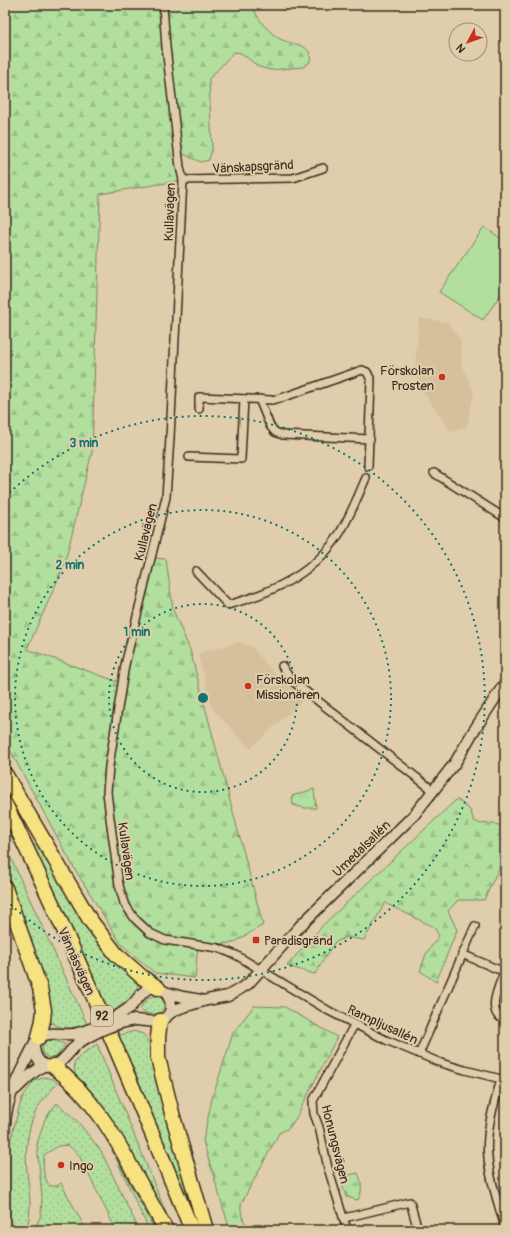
<svg xmlns="http://www.w3.org/2000/svg" width="510" height="1235" font-family="Pangolin,sans-serif">
<style>
.built{fill:#d5c09b}
.grass{fill:url(#grass-dots);stroke:#76845e}
.forest{fill:url(#forest-firs);stroke:#76845e}
.park{fill:url(#park-crowns);stroke:#76845e}
.pitch{fill:#b2df9e;stroke:#76845e}
.lines{fill:none;stroke-linecap:round;stroke-linejoin:round}
.street-casing{stroke:#3b2a1e;stroke-width:10}
.secondary-casing{stroke:#3b2a1e;stroke-width:13}
.highway-casing{stroke:#3b2a1e;stroke-width:17}
.street{stroke:#e0cdab;stroke-width:7}
.secondary{stroke:#e0cdab;stroke-width:10}
.highway{stroke:#f6e281;stroke-width:14}
.secondary-bridge-casing{stroke:#3b2a1e;stroke-width:13;stroke-linecap:butt}
.secondary-bridge{stroke:#e0cdab;stroke-width:10}
.ring{fill:none;stroke:#0f766e;stroke-width:2;stroke-dasharray:2 4}
.poi-dot{fill:#c8321e;stroke:#e0cdab;stroke-width:1.5}
.labels{text-anchor:middle;stroke-width:4;stroke-linejoin:round;paint-order:stroke}
.shield{fill:#e0cdab;stroke:#6c5b48;stroke-width:1}
.shield-label{font-size:12px;font-weight:bold;fill:#3b2a1e}
.street-label{font-size:13px;fill:#3b2a1e;stroke:#e0cdab}
.poi-label{font-size:13px;fill:#3b2a1e;stroke:#e0cdab;text-anchor:start}
.centre{fill:#0f766e;stroke:#e0cdab;stroke-width:2}
.ring-label{font-size:12px;text-anchor:middle;font-weight:bold;fill:#0f766e;stroke:#e0cdab;stroke-width:4;stroke-linejoin:round;paint-order:stroke}
</style>
<defs>
<pattern id="grass-dots" width="8" height="8" patternUnits="userSpaceOnUse"><rect width="8" height="8" fill="#b2df9e"/><path d="M2 2h.1M6 6h.1" fill="none" stroke="#9ac088" stroke-width="1.8" stroke-linecap="round"/></pattern>
<pattern id="forest-firs" width="22" height="20" patternUnits="userSpaceOnUse"><rect width="22" height="20" fill="#b2df9e"/><path d="M5 1l3.5 6h-7zM16 11l3.5 6h-7z" fill="#9ac088"/></pattern>
<pattern id="park-crowns" width="20" height="18" patternUnits="userSpaceOnUse"><rect width="20" height="18" fill="#b2df9e"/><path d="M2 6a3 3 0 1 1 6 0M12 15a3 3 0 1 1 6 0" fill="none" stroke="#9ac088"/></pattern>
</defs>
<rect width="100%" height="100%" fill="#e0cdab"/>
<filter id="ink" filterUnits="userSpaceOnUse"><feTurbulence type="fractalNoise" baseFrequency=".025" numOctaves="2"/><feDisplacementMap in="SourceGraphic" scale="8" xChannelSelector="R" yChannelSelector="G"/><feConvolveMatrix kernelMatrix="1 2 1 2 8 2 1 2 1" color-interpolation-filters="sRGB"/></filter>
<g filter="url(#ink)">
<g class="built">
<path d="M419 318 448 322 461 341 462 365 474 393 467 426 451 432 419 386 415 368Z"/>
<path d="M238 642 250 645 275 674 304 699 250 749 212 708 198 653Z"/>
</g>
<g class="grass">
<path d="M38 841 100 943 127 974 134 979 138 985 133 996 107 1017 34 847Z"/>
<path d="M9 854 87 1024C72 1028 61 1032 49 1020L46 988 5 867V857Z"/>
<path d="M153 996C172 995 166 1023 141 1011L140 1009 147 999Z"/>
<path d="M134 1031 143 1034 148 1040 187 1193 185 1194 117 1036Z"/>
<path d="M48 1040 57 1041 65 1044V1046L55 1058H49L42 1053 43 1044Z"/>
<path d="M97 1044 173 1230H170L73 1076 75 1073 74 1063 81 1055Z"/>
<path d="M45 1077 53 1079 57 1083C50 1092 39 1103 35 1113 27 1131 25 1153 27 1171 29 1191 33 1211 26 1230H10V1141L22 1098 34 1081Z"/>
<path d="M57 1103 79 1123 101 1151 139 1230H116L79 1155 68 1145 58 1146 44 1155C43 1166 42 1177 50 1186H57L61 1183 86 1230H66L61 1226 57 1230H34L41 1215 42 1197 37 1144 45 1119Z"/>
<path d="M112 1150 155 1230H149Z"/>
</g>
<g class="forest">
<path d="M5 5H252C257 18 265 29 277 37 288 46 314 41 310 62L303 67 271 70 259 67 241 53 234 52 209 79 212 149 209 160 201 162 179 152 183 180 100 194 92 452 64 566 27 649 121 683 151 558 166 559 173 610 190 650 263 925 233 943 198 945 195 978 155 973 121 944 73 866 5 741Z"/>
<path d="M457 799 470 810 474 821 481 824 493 823 505 828V855L484 900H458L448 911 457 930 436 982 420 971 426 954 439 936 434 927 385 903 364 940 346 937 334 943 315 974 287 966 323 925Z"/>
<path d="M254 1006 285 1007 337 1037 296 1118 289 1128 279 1133 241 1204V1211L247 1230H230L203 1141 212 1099 233 1033Z"/>
<path d="M358 1173C362 1183 363 1190 358 1200L346 1197 340 1177Z"/>
</g>
<path class="park" d="M314 789 316 808H305L293 805 292 796Z"/>
<path class="pitch" d="M484 227 505 241V288L483 320 439 292Z"/>
<g class="lines">
<defs>
<g id="street">
<path d="M163 5 166 47 180 167 183 180 170 438 166 497 125 665 109 766 107 792 110 818 119 885 124 903 135 919 150 933 165 940 218 948 236 955 329 1011 386 1040 441 1063 465 1070 505 1080"/>
<path d="M183 180 293 178 323 168"/>
<path d="M259 399 270 426 275 432 283 435 370 439"/>
<path d="M199 409V397L272 400 284 397 362 370 367 372 371 380 368 466"/>
<path d="M189 457 241 459 244 399"/>
<path d="M434 473 505 518"/>
<path d="M196 571 228 605C270 593 310 576 336 539 349 520 357 498 366 478"/>
<path d="M282 666 291 680 434 791"/>
<path d="M462 954 497 969 505 970"/>
<path d="M505 970C500 984 484 1013 505 1020"/>
<path d="M419 1054 475 926"/>
<path d="M501 1079C494 1105 485 1131 488 1158 490 1182 499 1205 505 1228"/>
<path d="M344 1218 410 1202 418 1230"/>
<path d="M347 1230 328 1168 319 1127 314 1114 313 1101 354 1025"/>
</g>
<g id="secondary">
<path d="M165 992 183 997 201 1000"/>
<path d="M129 1008C135 1003 140 994 146 990 165 978 184 1013 159 1021 152 1023 142 1020 135 1020"/>
<path d="M170 1013 180 1008 207 1000 228 996 248 984 300 926 414 815 455 763 473 732 505 683"/>
<path d="M74 1034C60 1036 43 1028 34 1044 34 1050 35 1057 40 1062 56 1076 68 1052 78 1043"/>
<path d="M16 1089C25 1080 33 1071 45 1065"/>
<path d="M5 1123C7 1095 22 1069 34 1045"/>
</g>
<g id="highway">
<path d="M5 774 90 920 116 954 142 977 158 988"/>
<path d="M5 804C73 943 133 1087 192 1230"/>
<path d="M5 888 40 988 44 1010 43 1020 39 1037"/>
<path d="M160 1021 158 1037V1058L173 1117 206 1230"/>
<path d="M53 1066C91 1095 114 1134 136 1176 146 1194 156 1212 166 1230"/>
</g>
</defs>
<use href="#street" class="street-casing"/>
<use href="#secondary" class="secondary-casing"/>
<use href="#highway" class="highway-casing"/>
<use href="#street" class="street"/>
<use href="#secondary" class="secondary"/>
<use href="#highway" class="highway"/>
<defs>
<g id="secondary-bridge">
<path d="M74 1034C94 1029 113 1020 129 1008"/>
<path d="M78 1043C95 1032 114 1023 135 1020"/>
</g>
</defs>
<use href="#secondary-bridge" class="secondary-bridge-casing"/>
<use href="#secondary-bridge" class="secondary-bridge"/>
</g>
</g>
<g class="ring">
<circle cx="203" cy="698" r="94"/>
<circle cx="203" cy="698" r="188"/>
<path d="M5 497A282 282 0 1 1 5 899"/>
</g>
<g class="poi-dot">
<circle cx="442" cy="377" r="4"/>
<circle cx="248" cy="686" r="4"/>
<rect x="252" y="936" width="8" height="8" rx="2"/>
<circle cx="61" cy="1165" r="4"/>
</g>
<g class="labels">
<rect class="shield" x="91" y="1006" width="22" height="20" rx="3"/>
<g class="shield-label">
<text x="102" y="1020">92</text>
</g>
<g class="street-label">
<text transform="translate(253 166) rotate(-3)" y="5">Vänskapsgränd</text>
<text transform="translate(169 212) rotate(-88)" y="5">Kullavägen</text>
<text transform="translate(145 532) rotate(-76)" y="5">Kullavägen</text>
<text transform="translate(361 848) rotate(-44)" y="5">Umedalsallén</text>
<text transform="translate(127 851) rotate(82)" y="5">Kullavägen</text>
<text transform="translate(77 961) rotate(66)" y="5">Vännäsvägen</text>
<text transform="translate(383 1024) rotate(25)" y="5">Rampljusallén</text>
<text transform="translate(336 1144) rotate(76)" y="5">Honungsvägen</text>
</g>
<g class="poi-label">
<text x="434" y="375" text-anchor="end">Förskolan<tspan x="434" dy="15">Prosten</tspan></text>
<text x="256" y="684">Förskolan<tspan x="256" dy="15">Missionären</tspan></text>
<text x="264" y="945">Paradisgränd</text>
<text x="69" y="1170">Ingo</text>
</g>
</g>
<circle cx="203" cy="698" r="6" class="centre"/>
<g class="ring-label">
<text x="84" y="447">3 min</text>
<text x="70" y="569">2 min</text>
<text x="137" y="636">1 min</text>
</g>
<rect width="510" height="1235" fill="none" stroke="#e0cdab" stroke-width="20"/>
<rect x="10" y="10" width="490" height="1215" fill="none" stroke="#3b2a1e" stroke-width="1.5" filter="url(#ink)"/>
<g transform="translate(468 42) rotate(229)"><circle r="19" fill="#e0cdab" stroke="#9e8c73"/>
<path d="M0-3L7 15L0 10L-7 15Z" fill="#c8321e"/>
<text y="-6" font-size="11" font-weight="bold" text-anchor="middle" fill="#3b2a1e">N</text>
</g>
</svg>
